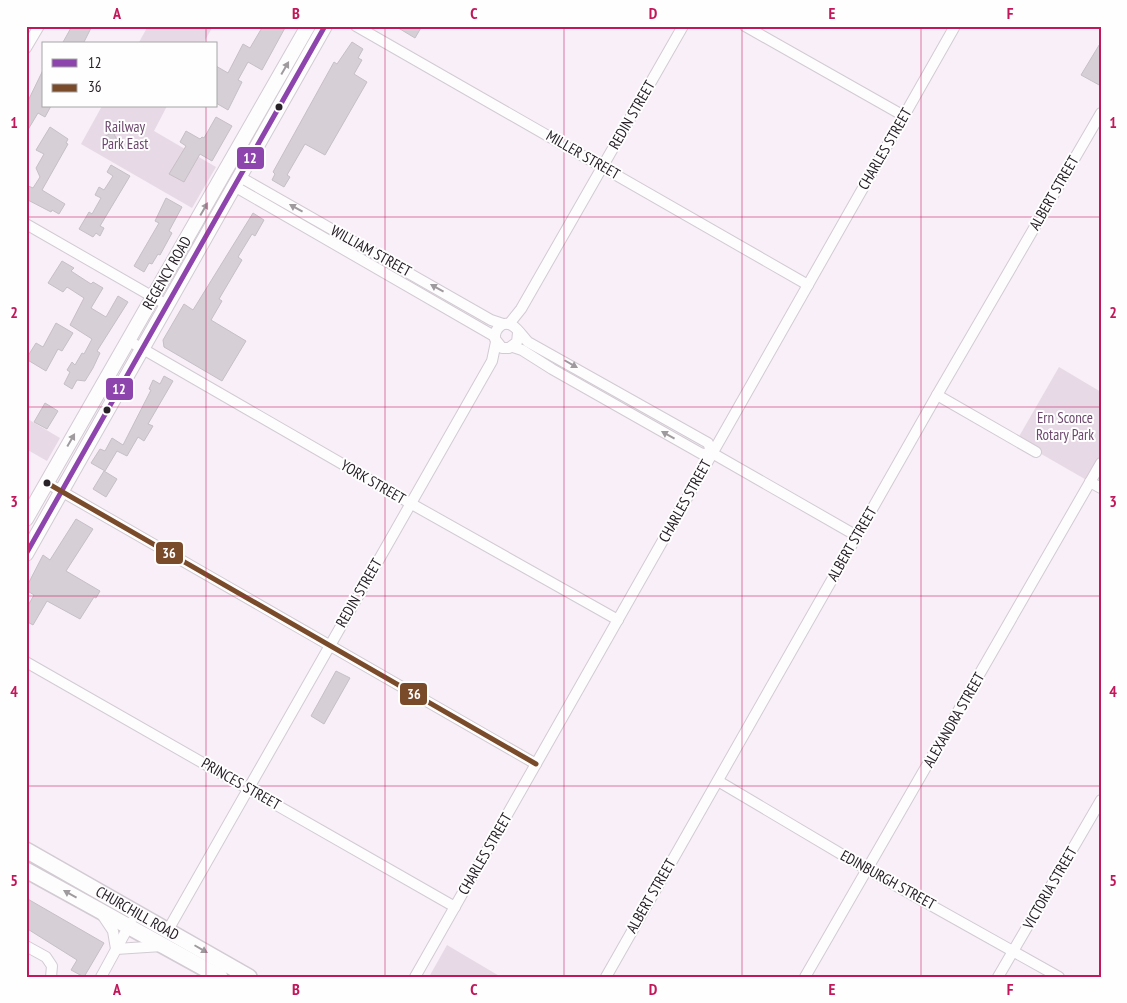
<svg xmlns="http://www.w3.org/2000/svg" width="1127" height="1003" font-family="'PT Sans Narrow',sans-serif">
<style>
.green{fill:#e7dae6}
.building{fill:#d6cfd6;stroke:#c6bfc6}
.lines{fill:none;stroke-linecap:round;stroke-linejoin:round}
.minor-casing{stroke:#d2cbd2;stroke-width:12}
.secondary-casing{stroke:#d2cbd2;stroke-width:16}
.primary-casing{stroke:#d2cbd2;stroke-width:18}
.minor{stroke:#fefdfe;stroke-width:10}
.secondary{stroke:#fefdfe;stroke-width:14}
.primary{stroke:#fefdfe;stroke-width:15}
.bus-1-casing{stroke:#fefefe;stroke-width:9}
.bus-2-casing{stroke:#fefefe;stroke-width:9}
.bus-1{stroke:#8e44ad;stroke-width:5}
.bus-2{stroke:#7a4b2a;stroke-width:5}
.oneway{fill:#9e9a9e}
.grid{fill:none;stroke:#c2185b;stroke-width:1;stroke-opacity:0.55}
.bus-dot{fill:#282228;stroke:#fefefe;stroke-width:2}
.labels{text-anchor:middle;stroke-width:4;stroke-linejoin:round;paint-order:stroke}
.street-label{font-size:15px;fill:#282228;stroke:#fefefe}
.park-label{font-size:15px;fill:#6d486e;stroke:#fefefe}
.line-badge{stroke:#fefefe;stroke-width:2}
.badge-label{font-size:14px;text-anchor:middle;font-weight:bold;fill:#fff}
.neatline{fill:none;stroke:#c2185b;stroke-width:2}
.grid-label{font-size:16px;text-anchor:middle;font-weight:bold;fill:#c2185b}
</style>
<rect width="100%" height="100%" fill="#f8eff8"/>
<g class="green">
<path d="M148 26H213L203 44H138Z"/>
<path d="M102 106H167L154 131 216 167 192 208 81 144Z"/>
<path d="M1059 367 1101 392V463L1090 482 1017 440Z"/>
<path d="M26 418 60 438 47 461 26 449Z"/>
<path d="M447 945 501 977H429Z"/>
</g>
<g class="building">
<path d="M72 26H92L83 44H62Z"/>
<path d="M263 26H286L262 70 248 62 238 80 242 82 228 110 216 103V66L228 73 243 44 250 48Z"/>
<path d="M395 26H422L415 38Z"/>
<path d="M352 42 363 49 358 58 362 60 354 74 367 82 325 155 305 144 287 175 290 177 284 187 272 180 275 174 273 172 334 62 337 64Z"/>
<path d="M1101 42V86L1081 75Z"/>
<path d="M44 68V106H51L45 117 38 113 26 133V105Z"/>
<path d="M216 117 232 126 212 161 200 154 184 182 169 174 186 146 180 142 186 131 200 139 202 137 204 138Z"/>
<path d="M50 127 68 139 66 143 68 144 42 190 65 204 59 214 52 210 51 212 26 199V185L33 188 40 177 36 168 44 154 36 150Z"/>
<path d="M113 132 118 142 107 147 102 138Z"/>
<path d="M111 165 130 176 100 226 104 228 100 236 96 233 93 237 79 229 89 212 92 214 101 198 95 195 99 187 104 190 113 176 107 172Z"/>
<path d="M166 198 182 207 169 231 172 233 160 255 158 254 152 264 149 263 144 272 134 266 159 223 155 221Z"/>
<path d="M253 213 264 220 255 236 252 234 238 257 242 260 219 299 222 301 211 320 246 341 222 381 164 347 163 340 184 304 193 310Z"/>
<path d="M62 261 74 268 71 271 91 284 93 282 103 288 91 308 106 317 118 296 128 302 97 351 100 353 93 368 85 381 77 380 72 389 64 384 70 372 67 370 72 362 75 365 82 353 84 354 92 339 70 325 84 298 67 287 63 292 48 283Z"/>
<path d="M56 323 73 333 62 351 58 349 46 371 26 359 36 343 43 347Z"/>
<path d="M164 376 173 381 148 424 153 426 144 441 138 437 127 456 117 451 105 471 91 463 100 449 105 451 112 438 123 445 151 390 149 389 153 380 160 384Z"/>
<path d="M45 403 58 411 47 429 34 422Z"/>
<path d="M104 471 117 479 106 497 93 489Z"/>
<path d="M76 519 93 529 66 571 100 591 96 598 94 597 80 619 47 601 33 625 26 621V609L34 595 26 590V588L43 555 50 560Z"/>
<path d="M336 671 350 678 324 724 311 716Z"/>
<path d="M26 898 104 943 84 977 71 970 77 960 26 928Z"/>
</g>
<g class="lines">
<defs>
<g id="minor">
<path d="M356 26 808 285"/>
<path d="M745 26 904 116"/>
<path d="M26 48 39 26"/>
<path d="M240 177 491 320 503 324"/>
<path d="M234 186 494 336"/>
<path d="M26 224 167 305"/>
<path d="M509 324 521 309 683 26"/>
<path d="M518 333 517 342 509 348H502L495 339C494 329 503 319 513 326 519 330 523 337 528 342L708 443 712 453"/>
<path d="M129 341 410 503 618 620"/>
<path d="M513 347 522 350 552 369 702 454 712 453 857 536"/>
<path d="M937 395 1036 452"/>
<path d="M1090 482 1101 488"/>
<path d="M47 483 536 764"/>
<path d="M26 662 455 907"/>
<path d="M718 781 868 870 1059 977"/>
<path d="M101 913 113 931 116 949 162 946"/>
<path d="M168 930 492 361 496 342"/>
<path d="M26 946 46 957 52 966 51 977"/>
<path d="M101 977 131 922"/>
<path d="M415 977 955 26"/>
<path d="M606 977 937 395 1101 113"/>
<path d="M805 977 1101 463"/>
<path d="M998 977 1101 800"/>
</g>
<g id="secondary">
<path d="M26 519 308 26"/>
<path d="M26 554 325 26"/>
</g>
<g id="primary">
<path id="s1" d="M26 850 249 977"/>
<path d="M26 870 220 977"/>
</g>
</defs>
<use href="#minor" class="minor-casing"/>
<use href="#secondary" class="secondary-casing"/>
<use href="#primary" class="primary-casing"/>
<use href="#minor" class="minor"/>
<use href="#secondary" class="secondary"/>
<use href="#primary" class="primary"/>
<defs>
<path id="bus-1" d="M26 554 325 26"/>
<path id="bus-2" d="M47 483 536 764"/>
</defs>
<use href="#bus-1" class="bus-1-casing"/>
<use href="#bus-2" class="bus-2-casing"/>
<use href="#bus-1" class="bus-1"/>
<use href="#bus-2" class="bus-2"/>
</g>
<defs><path id="oneway-solid" d="M-6-.8H1V-3.2L6.5 0L1 3.2V.8H-6Z" transform="scale(1.25)"/></defs>
<g class="oneway">
<use href="#oneway-solid" transform="translate(285 68) rotate(-60)"/>
<use href="#oneway-solid" transform="translate(296 208) rotate(-151)"/>
<use href="#oneway-solid" transform="translate(204 209) rotate(-60)"/>
<use href="#oneway-solid" transform="translate(437 288) rotate(-151)"/>
<use href="#oneway-solid" transform="translate(571 364) rotate(30)"/>
<use href="#oneway-solid" transform="translate(668 435) rotate(-151)"/>
<use href="#oneway-solid" transform="translate(71 440) rotate(-60)"/>
<use href="#oneway-solid" transform="translate(70 894) rotate(-151)"/>
<use href="#oneway-solid" transform="translate(201 949) rotate(30)"/>
</g>
<path class="grid" d="M206 26V44M385 26V977M564 26V977M742 26V977M921 26V977M206 106V977M26 217H1101M26 407H1101M26 596H1101M26 786H1101"/>
<g class="bus-dot">
<circle cx="279" cy="107" r="4.5"/>
<circle cx="107" cy="410" r="4.5"/>
<circle cx="47" cy="483" r="4.5"/>
</g>
<g class="labels">
<g class="street-label">
<text transform="translate(632 115) rotate(-60)" y="5">REDIN STREET</text>
<text transform="translate(885 149) rotate(-60)" y="5">CHARLES STREET</text>
<text transform="translate(583 155) rotate(30)" y="5">MILLER STREET</text>
<text transform="translate(1054 193) rotate(-60)" y="5">ALBERT STREET</text>
<text transform="translate(371 251) rotate(29)" y="5">WILLIAM STREET</text>
<text transform="translate(167 273) rotate(-60)" y="5">REGENCY ROAD</text>
<text transform="translate(373 482) rotate(30)" y="5">YORK STREET</text>
<text transform="translate(685 501) rotate(-61)" y="5">CHARLES STREET</text>
<text transform="translate(852 544) rotate(-60)" y="5">ALBERT STREET</text>
<text transform="translate(359 593) rotate(-60)" y="5">REDIN STREET</text>
<text transform="translate(954 720) rotate(-60)" y="5">ALEXANDRA STREET</text>
<text transform="translate(241 784) rotate(30)" y="5">PRINCES STREET</text>
<text transform="translate(485 854) rotate(-60)" y="5">CHARLES STREET</text>
<text transform="translate(888 880) rotate(29)" y="5">EDINBURGH STREET</text>
<text transform="translate(1050 888) rotate(-60)" y="5">VICTORIA STREET</text>
<text transform="translate(651 896) rotate(-60)" y="5">ALBERT STREET</text>
<text dy="5" stroke="none"><textPath href="#s1" startOffset="128">CHURCHILL ROAD</textPath></text>
</g>
<g class="park-label">
<text x="125" y="132">Railway<tspan x="125" dy="17">Park East</tspan></text>
<text x="1065" y="423">Ern Sconce<tspan x="1065" dy="17">Rotary Park</tspan></text>
</g>
</g>
<g class="line-badge">
<rect x="236" y="146" width="29" height="24" rx="5" fill="#8e44ad"/>
<rect x="105" y="377" width="29" height="24" rx="5" fill="#8e44ad"/>
<rect x="155" y="541" width="29" height="24" rx="5" fill="#7a4b2a"/>
<rect x="399" y="682" width="29" height="24" rx="5" fill="#7a4b2a"/>
</g>
<g class="badge-label">
<text x="250" y="163">12</text>
<text x="119" y="394">12</text>
<text x="169" y="558">36</text>
<text x="414" y="699">36</text>
</g>
<rect width="1127" height="1003" fill="none" stroke="#fefefe" stroke-width="55"/>
<rect x="42" y="42" width="175" height="65" fill="#fefefe" stroke="#a8a6a8"/>
<rect x="52" y="59" width="25" height="8" fill="#8e44ad" stroke="#a8a6a8"/>
<text x="88" y="68" font-size="15" fill="#282228">12</text>
<rect x="52" y="84" width="25" height="8" fill="#7a4b2a" stroke="#a8a6a8"/>
<text x="88" y="92" font-size="15" fill="#282228">36</text>
<rect x="28" y="28" width="1072" height="948" class="neatline"/>
<g class="grid-label">
<text x="117" y="19">A</text>
<text x="296" y="19">B</text>
<text x="474" y="19">C</text>
<text x="653" y="19">D</text>
<text x="832" y="19">E</text>
<text x="1010" y="19">F</text>
<text x="14" y="128">1</text>
<text x="1113" y="128">1</text>
<text x="14" y="318">2</text>
<text x="1113" y="318">2</text>
<text x="14" y="507">3</text>
<text x="1113" y="507">3</text>
<text x="14" y="697">4</text>
<text x="1113" y="697">4</text>
<text x="14" y="886">5</text>
<text x="1113" y="886">5</text>
<text x="117" y="995">A</text>
<text x="296" y="995">B</text>
<text x="474" y="995">C</text>
<text x="653" y="995">D</text>
<text x="832" y="995">E</text>
<text x="1010" y="995">F</text>
</g>
</svg>
